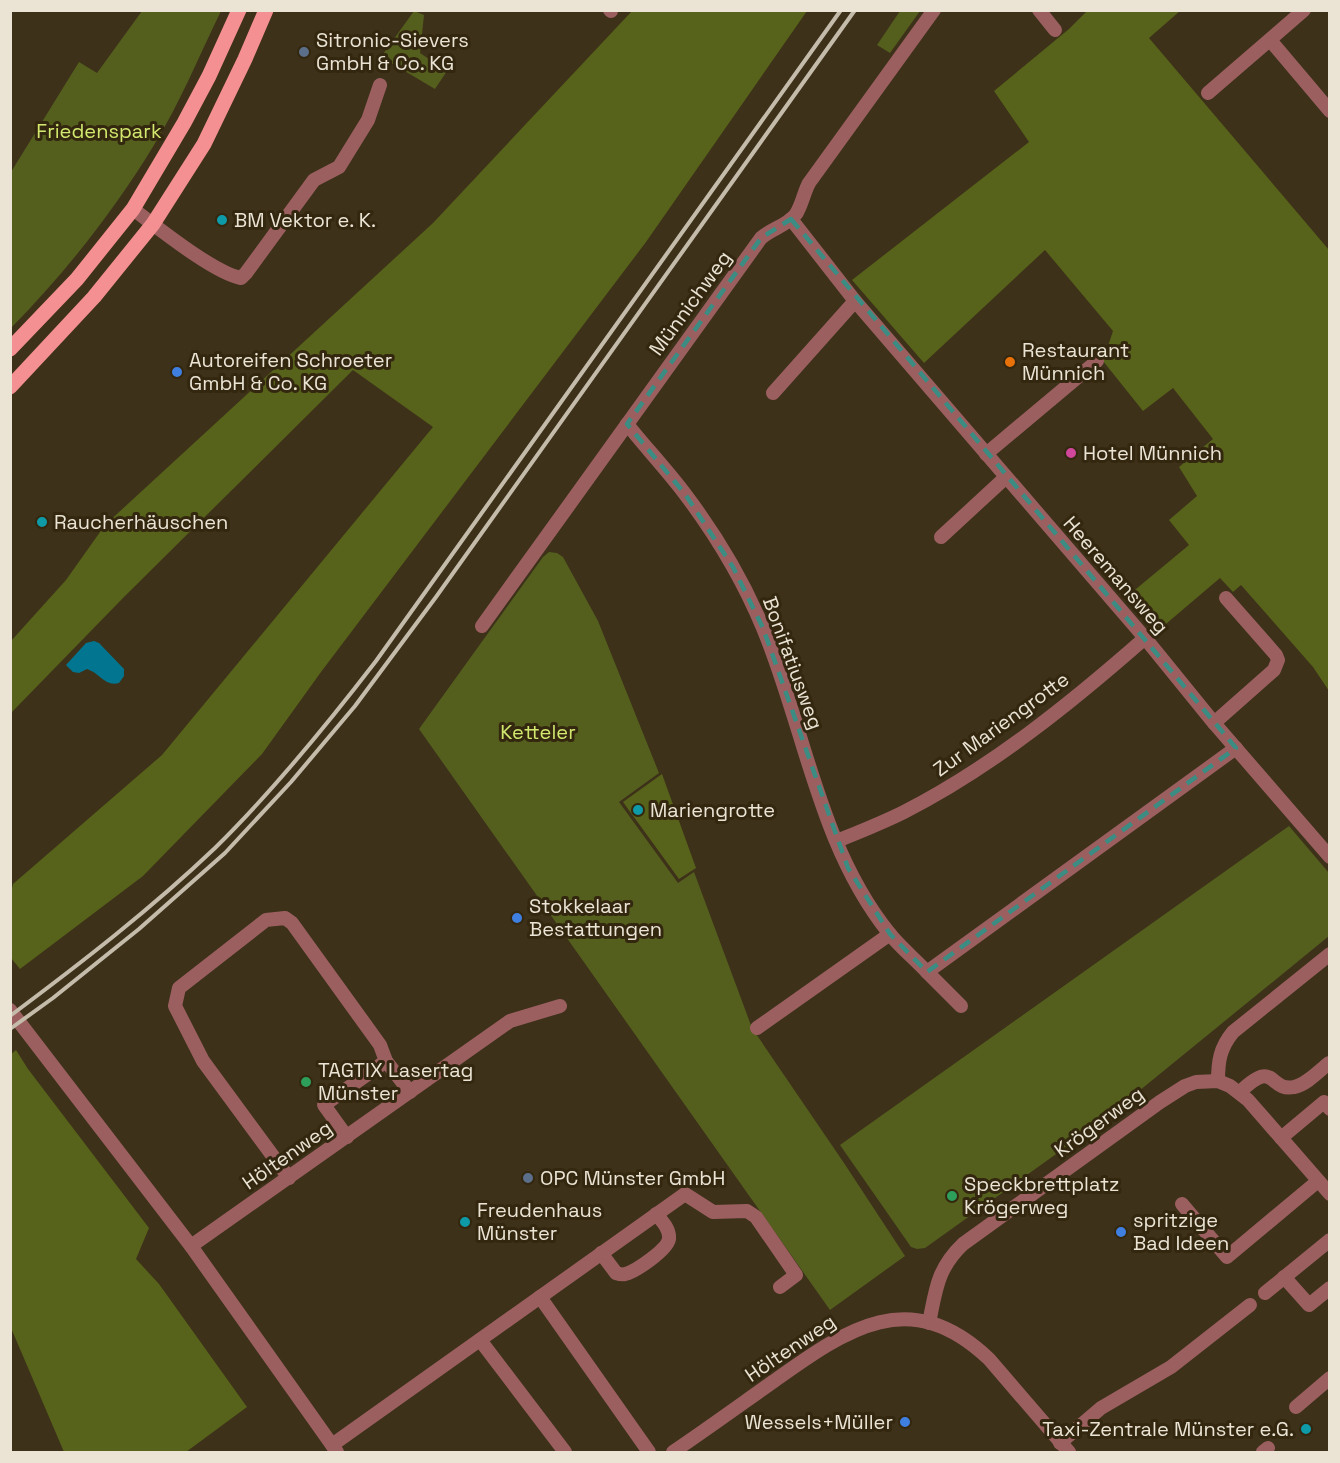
<svg xmlns="http://www.w3.org/2000/svg" width="1340" height="1463" font-family="'Space Grotesk',sans-serif">
<style>
.green{fill:#545f1e}
.forest{fill:#57621a}
.water{fill:#027690}
.lines{fill:none;stroke-linecap:round;stroke-linejoin:round}
.minor{stroke:#9c5f60;stroke-width:14}
.major{stroke:#f59092;stroke-width:15}
.rail{stroke:#c4bbaa;stroke-width:4}
.marked{fill:none;stroke:#3b8c83;stroke-width:4.5;stroke-dasharray:12 8;stroke-linejoin:round}
.service-dot{fill:#5c6f8a;stroke:#33270f;stroke-width:2}
.culture-dot{fill:#0f9aa8;stroke:#33270f;stroke-width:2}
.food-dot{fill:#e8710a;stroke:#33270f;stroke-width:2}
.shop-dot{fill:#3f7fe0;stroke:#33270f;stroke-width:2}
.hotel-dot{fill:#d1479c;stroke:#33270f;stroke-width:2}
.leisure-dot{fill:#2e9e5b;stroke:#33270f;stroke-width:2}
.labels{text-anchor:middle;stroke-width:6;stroke-linejoin:round;paint-order:stroke}
.poi-label{font-size:20px;fill:#ebe4d5;stroke:#33270f;text-anchor:start}
.park-label{font-size:20px;fill:#d2e86e;stroke:#33270f}
.street-label{font-size:20px;fill:#ebe4d5;stroke:#33270f}
</style>
<rect width="100%" height="100%" fill="#3d3119"/>
<g class="green">
<path d="M142 11H221C199 56 180 103 154 145 114 211 65 273 11 328V172L79 62 97 73Z"/>
<path d="M414 11 424 15 420 53 447 71 435 89 381 57Z"/>
<path d="M900 11H920L890 53 877 45Z"/>
<path d="M549 552 557 553 563 557 598 621 659 773 619 802 678 883 694 872 752 1028 844 1163 905 1256 830 1310 419 729 543 557Z"/>
<path d="M1289 826 1329 873V936L1101 1122 925 1248 917 1249 911 1247 840 1145Z"/>
</g>
<g class="forest">
<path d="M632 11H807L646 242 321 672 262 754 143 876 20 969 11 958 10 896 13 884 162 755 433 427 353 370 123 598 11 713V641L66 580 105 525 433 223Z"/>
<path d="M1087 11H1180L1149 38 1329 250V691L1313 667 1241 585 1233 592 1220 578 1160 629 1130 594 1189 545 1169 520 1197 496 1179 467 1213 439 1173 388 1143 411 1103 361 1113 331 1045 250 924 363 852 280 1029 142 994 91 1069 29Z"/>
<path d="M662 774 696 868 679 879 623 802Z"/>
<path d="M16 1050 28 1069 149 1228 136 1259 159 1284 247 1407 186 1452H64L11 1328 10 1055Z"/>
</g>
<path class="water" d="M94 641 99 643 124 669V676L119 683C105 687 100 673 87 669L79 673 73 672 66 665 86 643Z"/>
<g class="lines">
<g class="minor">
<path d="M610 10 611 11"/>
<path d="M1039 10 1055 30"/>
<path d="M1270 40 1330 111"/>
<path d="M1208 93 1304 10"/>
<path d="M133 209C157 227 214 273 241 278L246 273 314 180 339 167 368 120 380 85"/>
<path d="M791 219 855 301 1145 638 1214 723 1330 857"/>
<path d="M773 393 855 301"/>
<path d="M627 424C646 448 667 470 685 494 716 535 743 580 763 628 805 729 819 846 889 933 900 947 915 959 927 972L1236 748"/>
<path d="M986 454 1097 361"/>
<path d="M941 537 1005 478"/>
<path d="M482 626 761 238C771 229 788 225 796 214 802 205 804 192 809 183L934 10"/>
<path d="M1214 723 1274 670 1278 660 1276 655 1226 598"/>
<path d="M837 841C859 832 882 823 904 812 992 767 1071 703 1145 638"/>
<path d="M927 972 961 1006"/>
<path d="M10 1010 191 1246 337 1452"/>
<path d="M757 1028 890 934"/>
<path d="M1218 1081C1218 1061 1220 1048 1233 1032L1330 954"/>
<path d="M1240 1092C1276 1057 1268 1092 1294 1087 1306 1085 1319 1071 1329 1063"/>
<path d="M347 1137 324 1105 386 1061"/>
<path d="M1281 1138 1324 1102 1330 1109"/>
<path d="M289 1178 203 1061 175 1006 179 988 266 920 285 918 292 923 380 1045 386 1061 410 1092"/>
<path d="M1182 1204 1227 1257 1318 1181"/>
<path d="M191 1246 510 1021 560 1006"/>
<path d="M601 1253 616 1273C619 1274 622 1275 625 1274 635 1272 667 1250 669 1239 670 1229 662 1221 656 1214"/>
<path d="M1284 1277 1309 1305 1330 1288"/>
<path d="M1265 1293 1330 1240"/>
<path d="M540 1297 649 1452"/>
<path d="M929 1323C936 1289 937 1269 963 1244L1160 1102 1185 1086 1196 1082 1218 1081 1230 1086 1248 1100 1330 1194"/>
<path d="M480 1340 565 1452"/>
<path d="M1296 1407 1330 1378"/>
<path d="M1060 1443 1101 1408 1171 1367 1250 1305"/>
<path d="M332 1445 685 1194 713 1212 747 1211 756 1217 796 1275 780 1287"/>
<path d="M673 1452C707 1429 740 1405 774 1381 847 1329 910 1284 989 1359L1069 1452"/>
<path d="M1263 1452 1268 1448"/>
</g>
<g class="major">
<path d="M10 349 77 279 133 209 184 123 209 76 239 10"/>
<path d="M10 387 94 297 153 224 204 144 245 59 266 10"/>
</g>
<g class="rail">
<path d="M10 1016C81 963 151 909 215 848 274 790 326 726 376 661L841 10"/>
<path d="M10 1029 53 998 139 929 225 853 291 782 355 706 436 597 855 10"/>
</g>
</g>
<path class="marked" d="M791 219 1236 748 927 972 890 934 848 868 763 628 733 567 685 494 627 424 761 238Z"/>
<g class="service-dot">
<circle cx="304" cy="52" r="6"/>
<circle cx="528" cy="1178" r="6"/>
</g>
<g class="culture-dot">
<circle cx="222" cy="220" r="6"/>
<circle cx="42" cy="522" r="6"/>
<circle cx="638" cy="810" r="6"/>
<circle cx="465" cy="1222" r="6"/>
<circle cx="1306" cy="1429" r="6"/>
</g>
<circle class="food-dot" cx="1010" cy="362" r="6"/>
<g class="shop-dot">
<circle cx="177" cy="372" r="6"/>
<circle cx="517" cy="918" r="6"/>
<circle cx="1121" cy="1232" r="6"/>
<circle cx="905" cy="1422" r="6"/>
</g>
<circle class="hotel-dot" cx="1071" cy="453" r="6"/>
<g class="leisure-dot">
<circle cx="306" cy="1082" r="6"/>
<circle cx="952" cy="1196" r="6"/>
</g>
<g class="labels">
<g class="poi-label">
<text x="316" y="47">Sitronic-Sievers<tspan x="316" dy="23">GmbH &amp; Co. KG</tspan></text>
<text x="234" y="227">BM Vektor e. K.</text>
<text x="1022" y="357">Restaurant<tspan x="1022" dy="23">Münnich</tspan></text>
<text x="189" y="367">Autoreifen Schroeter<tspan x="189" dy="23">GmbH &amp; Co. KG</tspan></text>
<text x="1083" y="460">Hotel Münnich</text>
<text x="54" y="529">Raucherhäuschen</text>
<text x="650" y="817">Mariengrotte</text>
<text x="529" y="913">Stokkelaar<tspan x="529" dy="23">Bestattungen</tspan></text>
<text x="318" y="1077">TAGTIX Lasertag<tspan x="318" dy="23">Münster</tspan></text>
<text x="540" y="1185">OPC Münster GmbH</text>
<text x="964" y="1191">Speckbrettplatz<tspan x="964" dy="23">Krögerweg</tspan></text>
<text x="477" y="1217">Freudenhaus<tspan x="477" dy="23">Münster</tspan></text>
<text x="1133" y="1227">spritzige<tspan x="1133" dy="23">Bad Ideen</tspan></text>
<text x="893" y="1429" text-anchor="end">Wessels+Müller</text>
<text x="1294" y="1436" text-anchor="end">Taxi-Zentrale Münster e.G.</text>
</g>
<g class="park-label">
<text x="99" y="138">Friedenspark</text>
<text x="538" y="739">Ketteler</text>
</g>
<g class="street-label">
<text transform="translate(690 303) rotate(-54)" y="7">Münnichweg</text>
<text transform="translate(1116 575) rotate(49)" y="7">Heeremansweg</text>
<text transform="translate(793 663) rotate(70)" y="7">Bonifatiusweg</text>
<text transform="translate(1001 724) rotate(-36)" y="7">Zur Mariengrotte</text>
<text transform="translate(1099 1122) rotate(-36)" y="7">Krögerweg</text>
<text transform="translate(287 1155) rotate(-35)" y="7">Höltenweg</text>
<text transform="translate(790 1348) rotate(-34)" y="7">Höltenweg</text>
</g>
</g>
<rect width="1340" height="1463" fill="none" stroke="#ebe4d5" stroke-width="24"/>
</svg>
